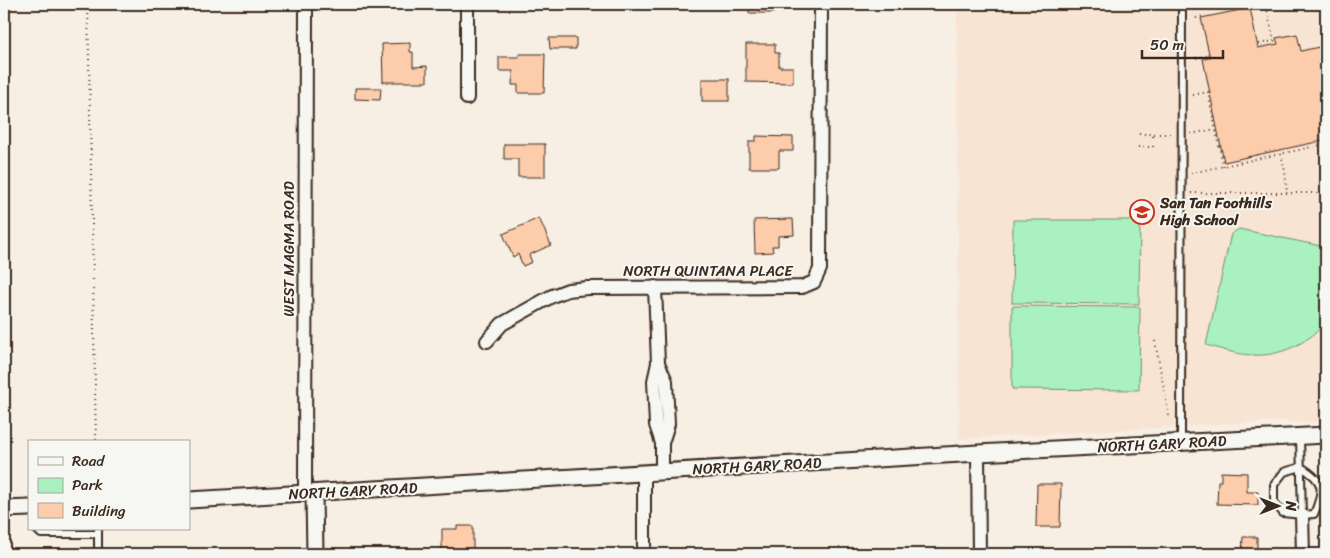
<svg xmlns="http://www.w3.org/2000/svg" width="1330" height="558" font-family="Sriracha,sans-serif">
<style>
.built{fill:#f8e4d3}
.green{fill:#a9f1bf;stroke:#728e6e}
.building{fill:#fcccab;stroke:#3b2a1e}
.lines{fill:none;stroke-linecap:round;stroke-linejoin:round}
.service-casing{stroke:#3b2a1e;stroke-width:10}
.minor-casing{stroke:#3b2a1e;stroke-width:16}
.tertiary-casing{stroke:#3b2a1e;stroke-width:19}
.path{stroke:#3b2a1e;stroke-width:2;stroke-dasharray:1 4;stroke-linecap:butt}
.service{stroke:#f6f6f2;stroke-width:6}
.minor{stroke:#f6f6f2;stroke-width:12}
.tertiary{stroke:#f6f6f2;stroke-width:15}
.labels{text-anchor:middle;stroke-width:4;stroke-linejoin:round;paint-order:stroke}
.poi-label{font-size:15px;font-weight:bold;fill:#3b2a1e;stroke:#f6f6f2;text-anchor:start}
.street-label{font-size:15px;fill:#3b2a1e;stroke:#f6f6f2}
</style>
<rect width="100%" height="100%" fill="#f7eee4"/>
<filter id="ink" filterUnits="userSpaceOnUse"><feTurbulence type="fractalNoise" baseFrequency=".02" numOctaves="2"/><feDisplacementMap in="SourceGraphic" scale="10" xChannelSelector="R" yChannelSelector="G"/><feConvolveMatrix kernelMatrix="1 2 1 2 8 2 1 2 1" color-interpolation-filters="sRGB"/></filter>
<g filter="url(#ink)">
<path class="built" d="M957 4H1326V423L1278 421 959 439Z"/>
<g class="green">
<path d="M1013 220H1140L1139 304 1012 303Z"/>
<path d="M1239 229 1326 247V322C1310 342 1280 357 1253 355 1238 355 1221 349 1206 345L1231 234Z"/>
<path d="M1012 306 1140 307 1139 390 1012 389Z"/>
</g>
<g class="building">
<rect x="749" y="4" width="24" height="9"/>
<path d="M1250 8 1258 48 1278 44 1276 38 1297 34 1301 51 1319 47 1323 63 1326 62V140L1224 162 1203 59 1210 58 1201 18Z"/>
<path d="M549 38H576V49H550Z"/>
<path d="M410 43V52H413V67L427 66V82H383L382 44Z"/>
<path d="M746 44H775V53H779V67H793V83L746 82Z"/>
<path d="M519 54H545L544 93H518V85H512L513 71H499V57H519Z"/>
<rect x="702" y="79" width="27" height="22"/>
<path d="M355 88H381L380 100 355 99Z"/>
<path d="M756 136 793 137V151H779V168H749V141H756Z"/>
<path d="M504 144H545V177H518V159H504Z"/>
<path d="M539 218 551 245 529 255 532 262 523 266 518 254 513 257 503 234Z"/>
<path d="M793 219 794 235 778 236V246H772L773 252 755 253 754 220Z"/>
<path d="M1221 472 1247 473V492H1258V505L1217 504 1218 481H1221Z"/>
<path d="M1037 484H1061L1060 527H1036Z"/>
<path d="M457 526H473V549H442V529H457Z"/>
<path d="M1243 537H1257V554H1242Z"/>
</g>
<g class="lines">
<defs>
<g id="service">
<path d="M1300 437 1302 515 1314 514C1324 490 1325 481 1301 467L1284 472 1274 485V502L1283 513 1302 515"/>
<path d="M1181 442 1182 4"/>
<path d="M36 529 41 534H98"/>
<path d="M98 554V529"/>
</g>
<g id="minor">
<path d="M467 98V4"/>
<path d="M655 287 658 363 654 381 656 425 662 443V472"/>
<path d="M487 341 502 324 552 296 568 290 587 288 802 287 814 282 820 269 821 4"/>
<path d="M658 363 666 381 668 424 662 443"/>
<path d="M978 453 979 554"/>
<path d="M644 473V554"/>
<path d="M305 494 306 4"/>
<path d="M1302 515 1303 554"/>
</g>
<g id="tertiary">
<path d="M314 494 315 554"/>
<path d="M189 500 978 453 1326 435"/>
<path d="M4 509 29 508"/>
</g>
</defs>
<use href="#service" class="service-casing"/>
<use href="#minor" class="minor-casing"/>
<use href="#tertiary" class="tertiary-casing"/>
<g class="path">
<path d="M88 4 96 442"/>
<path d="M1247 4V8"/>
<path d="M1196 18 1203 16V18"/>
<path d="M1259 44 1274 41 1266 4"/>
<path d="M1196 58 1209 55"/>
<path d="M1193 95 1208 92 1223 166"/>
<path d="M1139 134H1173"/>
<path d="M1191 134 1215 129"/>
<path d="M1138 147H1153V134"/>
<path d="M1281 154 1285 171 1287 193"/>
<path d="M1191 173 1326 144"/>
<path d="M1191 193H1326"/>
<path d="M1155 341 1169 416H1172"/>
</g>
<use href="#service" class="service"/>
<use href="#minor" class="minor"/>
<use href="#tertiary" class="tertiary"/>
</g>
</g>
<defs>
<symbol id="school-ring" viewBox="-11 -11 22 22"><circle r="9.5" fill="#f6f6f2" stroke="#c8321e" stroke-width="1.5"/><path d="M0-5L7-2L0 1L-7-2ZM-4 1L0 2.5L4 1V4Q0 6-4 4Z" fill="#c8321e"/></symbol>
</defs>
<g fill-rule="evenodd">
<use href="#school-ring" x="1128" y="198" width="28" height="28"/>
</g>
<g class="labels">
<g class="poi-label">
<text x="1160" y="208">San Tan Foothills<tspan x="1160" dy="17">High School</tspan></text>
</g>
<g class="street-label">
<text transform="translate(289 249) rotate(-90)" y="5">WEST MAGMA ROAD</text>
<text x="708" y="276">NORTH QUINTANA PLACE</text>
<text transform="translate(1162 444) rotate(-3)" y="5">NORTH GARY ROAD</text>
<text transform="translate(757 466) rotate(-3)" y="5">NORTH GARY ROAD</text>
<text transform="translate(353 491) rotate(-3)" y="5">NORTH GARY ROAD</text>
</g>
</g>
<rect width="1330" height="558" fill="none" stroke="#f6f6f2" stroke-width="20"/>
<rect x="10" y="10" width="1310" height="538" fill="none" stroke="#3b2a1e" stroke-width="2" filter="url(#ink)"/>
<rect x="28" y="440" width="162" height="90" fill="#f6f6f2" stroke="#aba49d"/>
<rect x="38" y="457" width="25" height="8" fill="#f6f6f2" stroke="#aba49d"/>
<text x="72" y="466" font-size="15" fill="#3b2a1e">Road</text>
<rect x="38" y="478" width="25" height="15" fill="#a9f1bf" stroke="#aba49d"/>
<text x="72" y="490" font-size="15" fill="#3b2a1e">Park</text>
<rect x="38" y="503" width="25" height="15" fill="#fcccab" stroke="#aba49d"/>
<text x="72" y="516" font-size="15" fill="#3b2a1e">Building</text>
<g transform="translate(1278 506) rotate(90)" stroke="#f6f6f2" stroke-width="4" paint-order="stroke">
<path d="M0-4L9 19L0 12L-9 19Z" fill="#3b2a1e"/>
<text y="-8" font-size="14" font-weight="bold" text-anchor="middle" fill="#3b2a1e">N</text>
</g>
<path d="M1142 50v8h81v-8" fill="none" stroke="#3b2a1e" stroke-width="2.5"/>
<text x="1150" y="50" font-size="15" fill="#3b2a1e" stroke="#f6f6f2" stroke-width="4" paint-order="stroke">50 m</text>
</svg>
